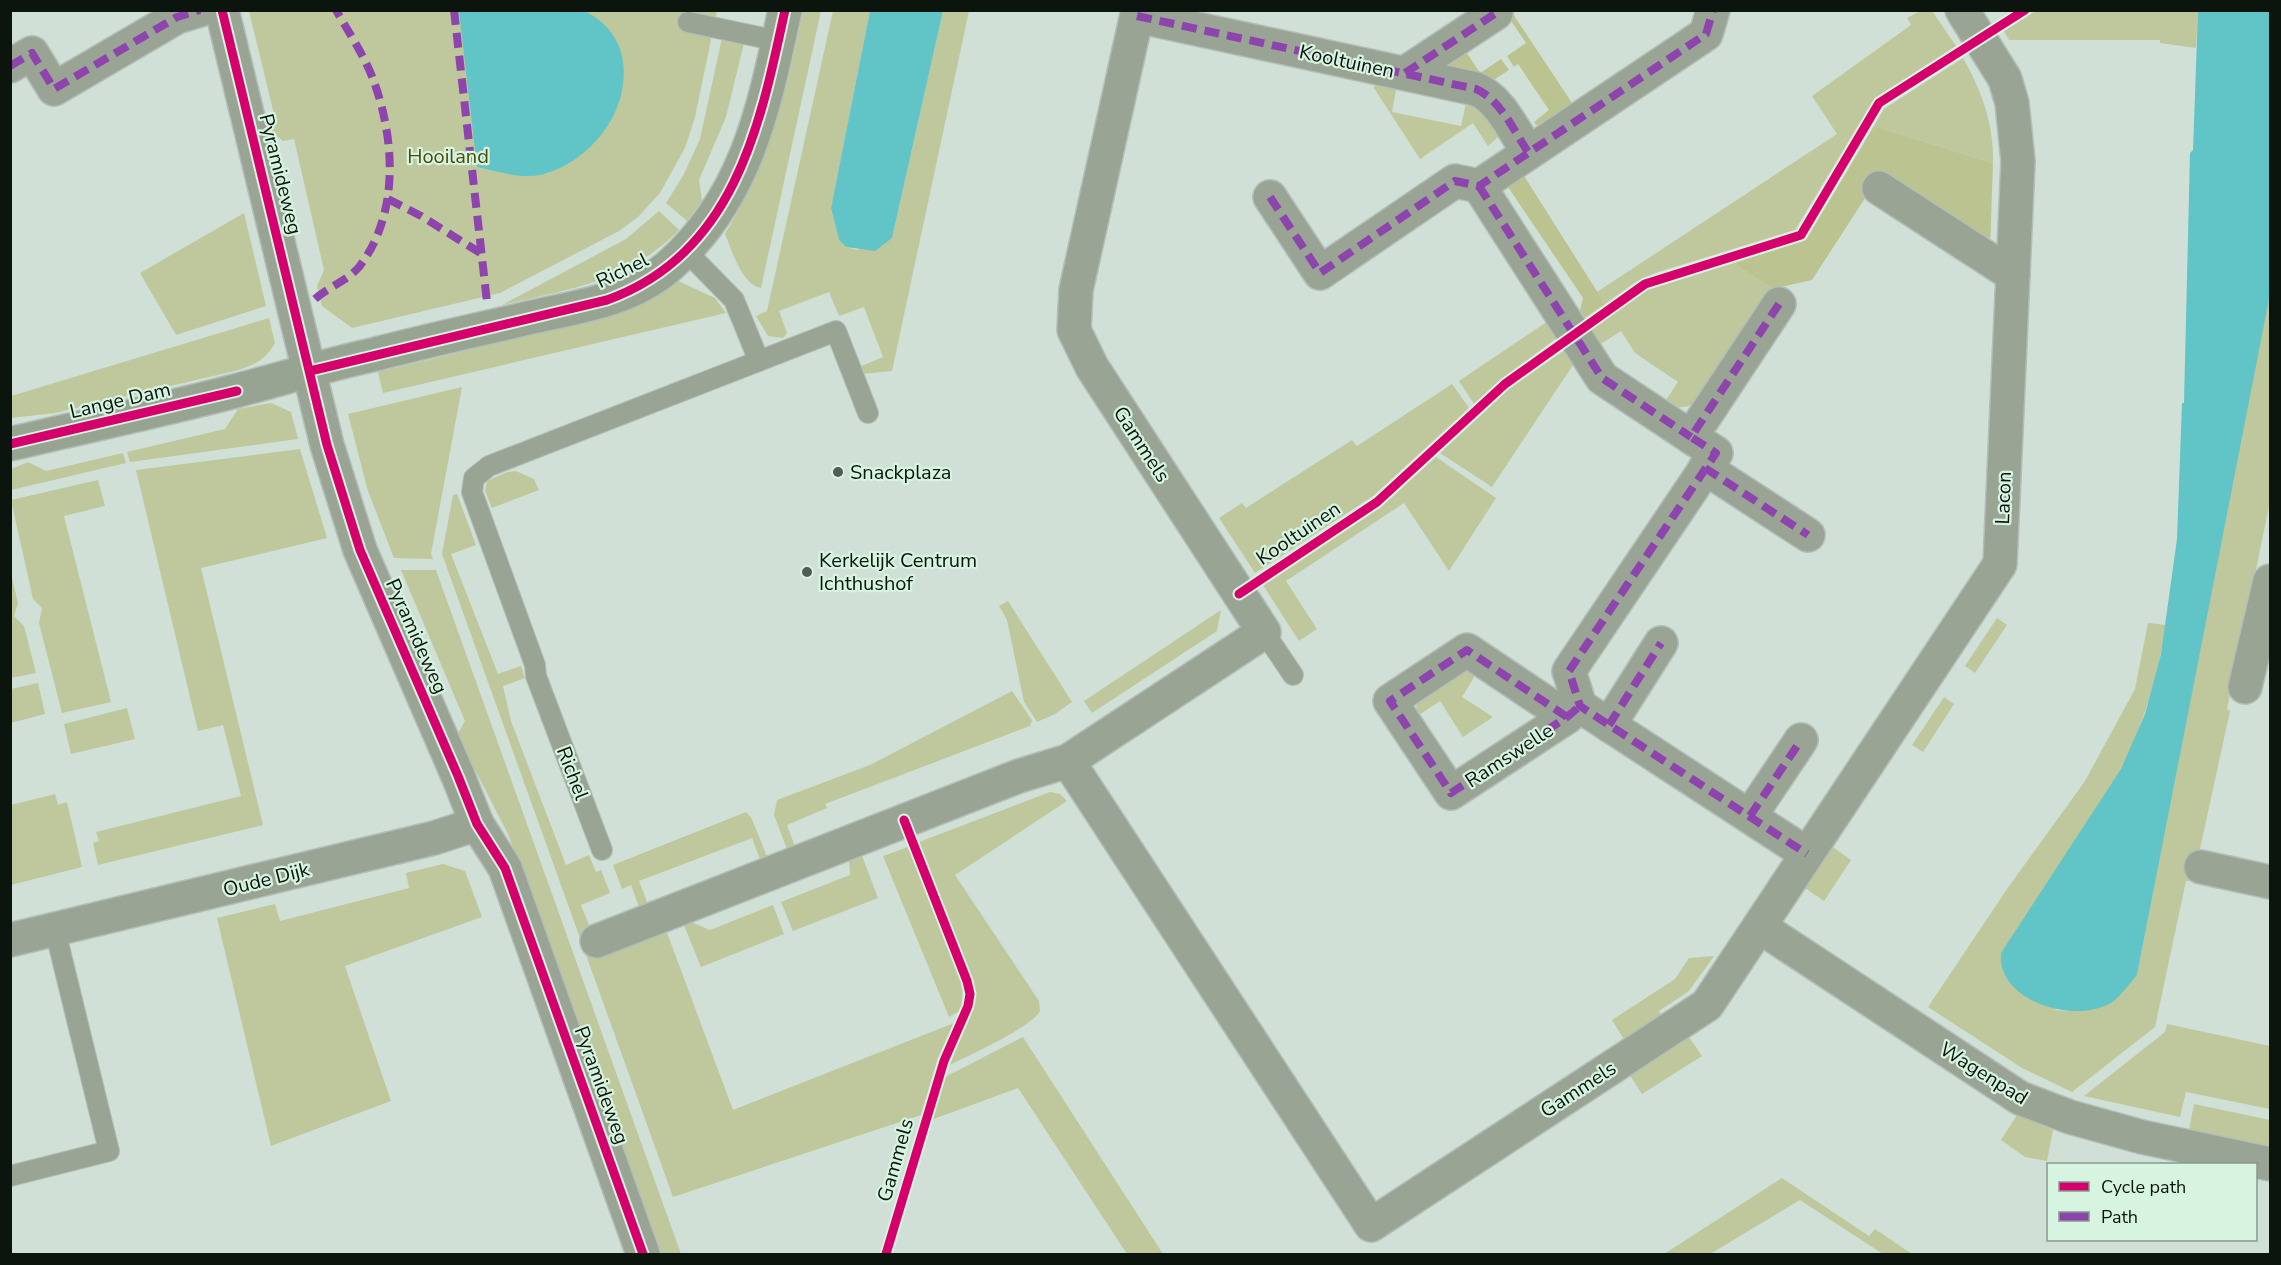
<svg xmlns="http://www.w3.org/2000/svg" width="2281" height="1265" font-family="'Nunito Sans',sans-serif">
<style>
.green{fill:#bec89c}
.forest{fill:#bbc490}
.water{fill:#61c4c7}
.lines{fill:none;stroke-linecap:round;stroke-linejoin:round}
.lane-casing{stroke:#b2beb7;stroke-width:22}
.street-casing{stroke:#b2beb7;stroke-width:36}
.secondary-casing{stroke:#b2beb7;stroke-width:36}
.lane{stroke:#9aa495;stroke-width:20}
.street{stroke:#9aa495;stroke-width:33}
.secondary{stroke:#96a491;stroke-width:33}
.quiet{stroke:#8e44ad;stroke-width:8;stroke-dasharray:15 8;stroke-linecap:butt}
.cycleway-casing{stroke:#d7f4e1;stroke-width:13}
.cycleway{stroke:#d6006c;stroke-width:9}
.poi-dot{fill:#505c54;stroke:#d7f4e1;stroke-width:2}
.labels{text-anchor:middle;stroke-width:4.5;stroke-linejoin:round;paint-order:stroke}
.street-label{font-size:20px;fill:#0b150e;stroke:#d7f4e1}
.park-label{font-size:20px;fill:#4a4c07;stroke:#d7f4e1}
.poi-label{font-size:20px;fill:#0b150e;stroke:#d7f4e1;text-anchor:start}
</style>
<rect width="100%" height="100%" fill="#d0e0d6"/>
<g class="green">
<path d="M249 11H717L695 117 685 148 660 193 638 217 619 231 500 293 352 328 322 306 317 286 324 270 294 139 283 141 268 129 274 114Z"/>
<path d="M803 11H821L761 288C741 284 732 250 725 234 771 158 786 96 803 11Z"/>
<path d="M833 11H870L831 208 839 240 846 247 857 250 892 238 943 11H969L892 371 862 374 859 367 883 357 864 307 839 316 829 292 779 311 787 333 783 338 768 336 756 316 767 311Z"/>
<path d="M1920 11H1932L1956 46 1875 98 1795 230 1658 272 1634 283 1605 304 1597 292 1837 134 1812 96 1911 25 1907 18Z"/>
<path d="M2036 11H2198L2196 48 2160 43V40H2009L2004 31Z"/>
<path d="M722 38 744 43 726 117 699 180 702 201 687 221 666 203 683 176 700 139Z"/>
<path d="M1963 58C1982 91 1994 125 1993 163L1874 126 1884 109Z"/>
<path d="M1375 83 1397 85 1392 112 1461 126 1467 99C1480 104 1495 122 1499 136L1488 146 1473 123 1420 159 1374 88Z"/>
<path d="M659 211 679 230C628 282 570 289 502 305L626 239Z"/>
<path d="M244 213 266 306 176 335 140 273Z"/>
<path d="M1736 262 1737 266 1773 289 1700 400C1687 409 1678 409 1664 403L1678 382 1635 353 1621 331 1599 345 1589 331 1649 289Z"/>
<path d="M678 281 715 298 726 313 383 393 378 372 615 315 651 299Z"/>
<path d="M2270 288V502L2227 709 2230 711 2193 881H2186L2155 1027 2072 1092 2022 1068 1928 1007 2007 889 2085 781 2135 689 2148 623 2166 625C2158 676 2144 723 2121 769L2055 1010C2098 1015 2104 1001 2137 975Z"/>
<path d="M269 318 275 343C266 359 256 364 239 370L55 413 11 418V396Z"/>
<path d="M1551 319 1561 335 1500 380 1474 404 1459 381Z"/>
<path d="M1569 347 1577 359 1492 487 1440 453 1510 388Z"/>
<path d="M1452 384 1469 408 1373 496 1255 573 1219 518 1242 503 1246 508 1352 440 1357 446Z"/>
<path d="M462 387 431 554 433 559 394 558 368 491 348 414Z"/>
<path d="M271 403 291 412 298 439 130 462 127 452 225 429 238 409Z"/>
<path d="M300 449 327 538 201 568 263 825 98 865 93 843 99 841 96 832 241 796 223 725 198 731 136 470Z"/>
<path d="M123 453 126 463 11 490V469L28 462 46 471Z"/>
<path d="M1436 457 1496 498 1449 571 1404 503 1286 581 1317 629 1299 641 1263 585 1381 507Z"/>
<path d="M516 471 534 479 539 490 492 508 485 491 487 481 507 472Z"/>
<path d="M98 480 105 506 64 516 111 702 62 713 39 623 42 608 33 599 11 500Z"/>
<path d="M457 494 476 545 451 554 498 674 521 666 525 678 503 686 511 721 566 865 589 855 596 872 601 870 610 893 581 905 601 955 666 930 733 1110 954 1023 938 1058 921 1115 673 1197 442 554 453 495Z"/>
<path d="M10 570 18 603 14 616 24 626 36 673 11 678Z"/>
<path d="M401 570H436L681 1254H660L610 1108 508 834 457 735 465 721Z"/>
<path d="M1008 601 1072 702 1055 714 1037 722 1024 702 1007 620 999 606Z"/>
<path d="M1221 610 1217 631 1092 713 1084 701Z"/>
<path d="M1997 618 2007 625 1975 673 1965 666Z"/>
<path d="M1470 670 1476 674 1462 697 1493 717 1463 737 1440 701 1419 715 1416 707 1419 701 1462 671Z"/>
<path d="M38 683 45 714 11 723V689Z"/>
<path d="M1012 691 1032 720 1030 726 825 804 827 808 787 825 796 849 788 852 774 815 777 800 870 765Z"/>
<path d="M1944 697 1954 704 1923 752 1912 745Z"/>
<path d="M127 708 135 739 71 754 64 724Z"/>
<path d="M1050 792 1060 794 1067 801 955 875 1039 1001 1040 1011C1032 1027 968 1056 950 1065L974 1003 975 987 919 842Z"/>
<path d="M55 794 58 805 67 802 82 867 11 885V805Z"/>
<path d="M746 812 751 817 768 859 761 862 752 838 639 881 649 907 640 910 631 885 622 889 613 865Z"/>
<path d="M1830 845 1851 860 1824 901 1802 886Z"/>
<path d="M908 847 963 986 961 1010 949 1017 883 856Z"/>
<path d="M861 853 878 898 793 931 781 902 850 875 849 859Z"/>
<path d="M443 864 465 871 482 917 345 966 391 1101 271 1146 217 918 275 904 280 921 409 888 406 873Z"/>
<path d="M773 905 784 934 701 967 683 923 689 921 710 930Z"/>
<path d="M1714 956 1689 991 1659 1011 1662 1017 1625 1041 1612 1020 1675 979 1689 958Z"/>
<path d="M2167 1024 2270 1046V1109L2186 1092 2180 1117 2084 1096 2165 1032Z"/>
<path d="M1687 1034 1702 1056 1642 1094 1628 1072Z"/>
<path d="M1023 1037 1163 1254H1127L1018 1088 931 1120 945 1077Z"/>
<path d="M2194 1104 2270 1120V1148L2189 1130Z"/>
<path d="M2017 1115 2053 1130 2047 1161 2025 1157 2001 1140Z"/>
<path d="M1782 1178 1869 1236 1875 1229 1912 1254H1883L1800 1200 1710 1254H1664Z"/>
</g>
<g class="forest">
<path d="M1511 11 1574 106 1543 124 1536 125 1534 122 1549 110 1518 64 1514 67 1507 56 1526 43 1505 12Z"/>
<path d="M1465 50 1480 73 1501 59 1509 70 1492 81 1446 67 1447 61Z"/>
<path d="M1874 126 1993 163 1990 250 1869 192 1812 280 1773 289 1737 266 1736 262 1806 240Z"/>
<path d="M1521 171 1605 304 1582 320 1579 315 1583 298 1508 187Z"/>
</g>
<g class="water">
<path d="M459 11C480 10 573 6 586 12 604 20 618 37 622 56 633 109 591 163 540 175 520 179 497 171 477 167Z"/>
<path d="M870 11H943L892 238 875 251 846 247 839 240 831 208Z"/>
<path d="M2198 11H2270V294L2137 975C2130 983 2123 993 2115 1000 2080 1027 1996 1002 2001 953L2121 769 2145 714 2161 654 2177 539 2182 403H2184L2190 153 2193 150Z"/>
</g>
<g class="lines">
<defs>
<g id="lane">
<path d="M688 22 778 41"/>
<path d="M686 251 734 300 759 361"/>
<path d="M1264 632 1293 675"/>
<path d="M602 850 536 676 535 665 472 492 474 478 489 466 836 331 868 413"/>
<path d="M10 1176 109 1151 55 930"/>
</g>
<g id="street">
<path d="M222 10 327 445 360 550 458 776 477 824 505 868 643 1254"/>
<path d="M1137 16 1476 89C1500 99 1514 131 1528 152"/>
<path d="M10 66 32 53 54 89 177 17 200 10"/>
<path d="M1405 73 1496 13"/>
<path d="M1479 186 1602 378 1691 437"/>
<path d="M1879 188 2013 275"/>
<path d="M1270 197 1320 273 1455 181 1479 186 1706 34 1713 10"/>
<path d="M1779 304 1691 437 1716 453 1569 671 1580 706 1807 854"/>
<path d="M1705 468 1808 535"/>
<path d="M2245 687 2270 581"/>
<path d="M1567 717 1467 650 1390 701 1451 793 1567 717 1580 706"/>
<path d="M1609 725 1661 643"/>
<path d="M1068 761 1371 1225 1707 1005 2000 564 2018 161 2012 103 2005 79 1962 10"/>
<path d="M1750 816 1801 740"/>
<path d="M2201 867 2270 882"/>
<path d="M1760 927 2020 1098 2070 1117 2142 1137 2270 1164"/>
<path d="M10 940 434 838 477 824"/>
<path d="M597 941 1019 776 1068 761 1264 632 1092 367 1074 330 1076 290 1138 10"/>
</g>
<path id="secondary" d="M10 444C86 426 163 410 239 390 284 378 330 364 376 354 426 341 477 330 528 318 576 307 629 301 668 267 747 198 764 108 785 10"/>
</defs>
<use href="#lane" class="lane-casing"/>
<use href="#street" class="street-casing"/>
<use href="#secondary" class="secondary-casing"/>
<use href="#lane" class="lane"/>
<use href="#street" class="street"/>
<use href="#secondary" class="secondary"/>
<g class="quiet">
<path d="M454 10 487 302"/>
<path d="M1137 16 1476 89C1500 99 1514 131 1528 152"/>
<path d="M10 66 32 53 54 89 177 17 200 10"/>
<path d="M1405 73 1496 13"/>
<path d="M1479 186 1602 378 1691 437"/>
<path d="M1270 197 1320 273 1455 181 1479 186 1706 34 1713 10"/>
<path d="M388 199 421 216 482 254"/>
<path d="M315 299C328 287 347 281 359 267 400 214 395 138 373 79 364 55 349 33 336 10"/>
<path d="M1779 304 1691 437 1716 453 1569 671 1580 706 1807 854"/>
<path d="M1705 468 1808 535"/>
<path d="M1567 717 1467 650 1390 701 1451 793 1567 717 1580 706"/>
<path d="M1609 725 1661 643"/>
<path d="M1750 816 1801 740"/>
</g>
<defs>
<g id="cycleway">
<path d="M222 10 327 445 360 550 458 776 477 824 505 868 643 1254"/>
<path d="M310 371 607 300C734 254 760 127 785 10"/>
<path d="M10 444 237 391"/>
<path d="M1239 594 1377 502 1505 384 1645 284 1801 235 1879 103 2025 10"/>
<path d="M886 1254 944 1061 968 1006 970 994 967 981 904 820"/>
</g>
</defs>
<use href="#cycleway" class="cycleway-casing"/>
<use href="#cycleway" class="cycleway"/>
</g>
<g class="poi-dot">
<circle cx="838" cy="472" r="6"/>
<circle cx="807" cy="572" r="6"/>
</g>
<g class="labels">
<g class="street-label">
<text transform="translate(1347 61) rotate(12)" y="7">Kooltuinen</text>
<text transform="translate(281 174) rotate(76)" y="7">Pyramideweg</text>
<text transform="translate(622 270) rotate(-26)" y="7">Richel</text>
<text transform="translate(120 400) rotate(-13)" y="7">Lange Dam</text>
<text transform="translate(1142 444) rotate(57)" y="7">Gammels</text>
<text transform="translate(2003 498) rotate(-88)" y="7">Lacon</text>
<text transform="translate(1298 533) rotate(-34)" y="7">Kooltuinen</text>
<text transform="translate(417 636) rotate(66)" y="7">Pyramideweg</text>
<text transform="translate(1509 755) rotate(-33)" y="7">Ramswelle</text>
<text transform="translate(573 773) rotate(69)" y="7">Richel</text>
<text transform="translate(266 879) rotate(-14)" y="7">Oude Dijk</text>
<text transform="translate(1984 1073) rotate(32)" y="7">Wagenpad</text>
<text transform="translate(602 1085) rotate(70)" y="7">Pyramideweg</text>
<text transform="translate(1578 1089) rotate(-33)" y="7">Gammels</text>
<text transform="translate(895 1160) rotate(-74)" y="7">Gammels</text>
</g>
<g class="park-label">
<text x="448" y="163">Hooiland</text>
</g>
<g class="poi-label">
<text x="850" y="479">Snackplaza</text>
<text x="819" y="567">Kerkelijk Centrum<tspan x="819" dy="23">Ichthushof</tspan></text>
</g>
</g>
<rect width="2281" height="1265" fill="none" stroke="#0b150e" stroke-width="24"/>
<rect x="2047" y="1163" width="210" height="78" fill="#d7f4e1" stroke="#859b8d" stroke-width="1.5"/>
<rect x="2059" y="1182" width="30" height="9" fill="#d6006c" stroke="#859b8d" stroke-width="1.5"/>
<text x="2101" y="1193" font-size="18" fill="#0b150e">Cycle path</text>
<rect x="2059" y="1212" width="30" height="9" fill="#8e44ad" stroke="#859b8d" stroke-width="1.5"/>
<text x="2101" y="1223" font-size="18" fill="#0b150e">Path</text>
</svg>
